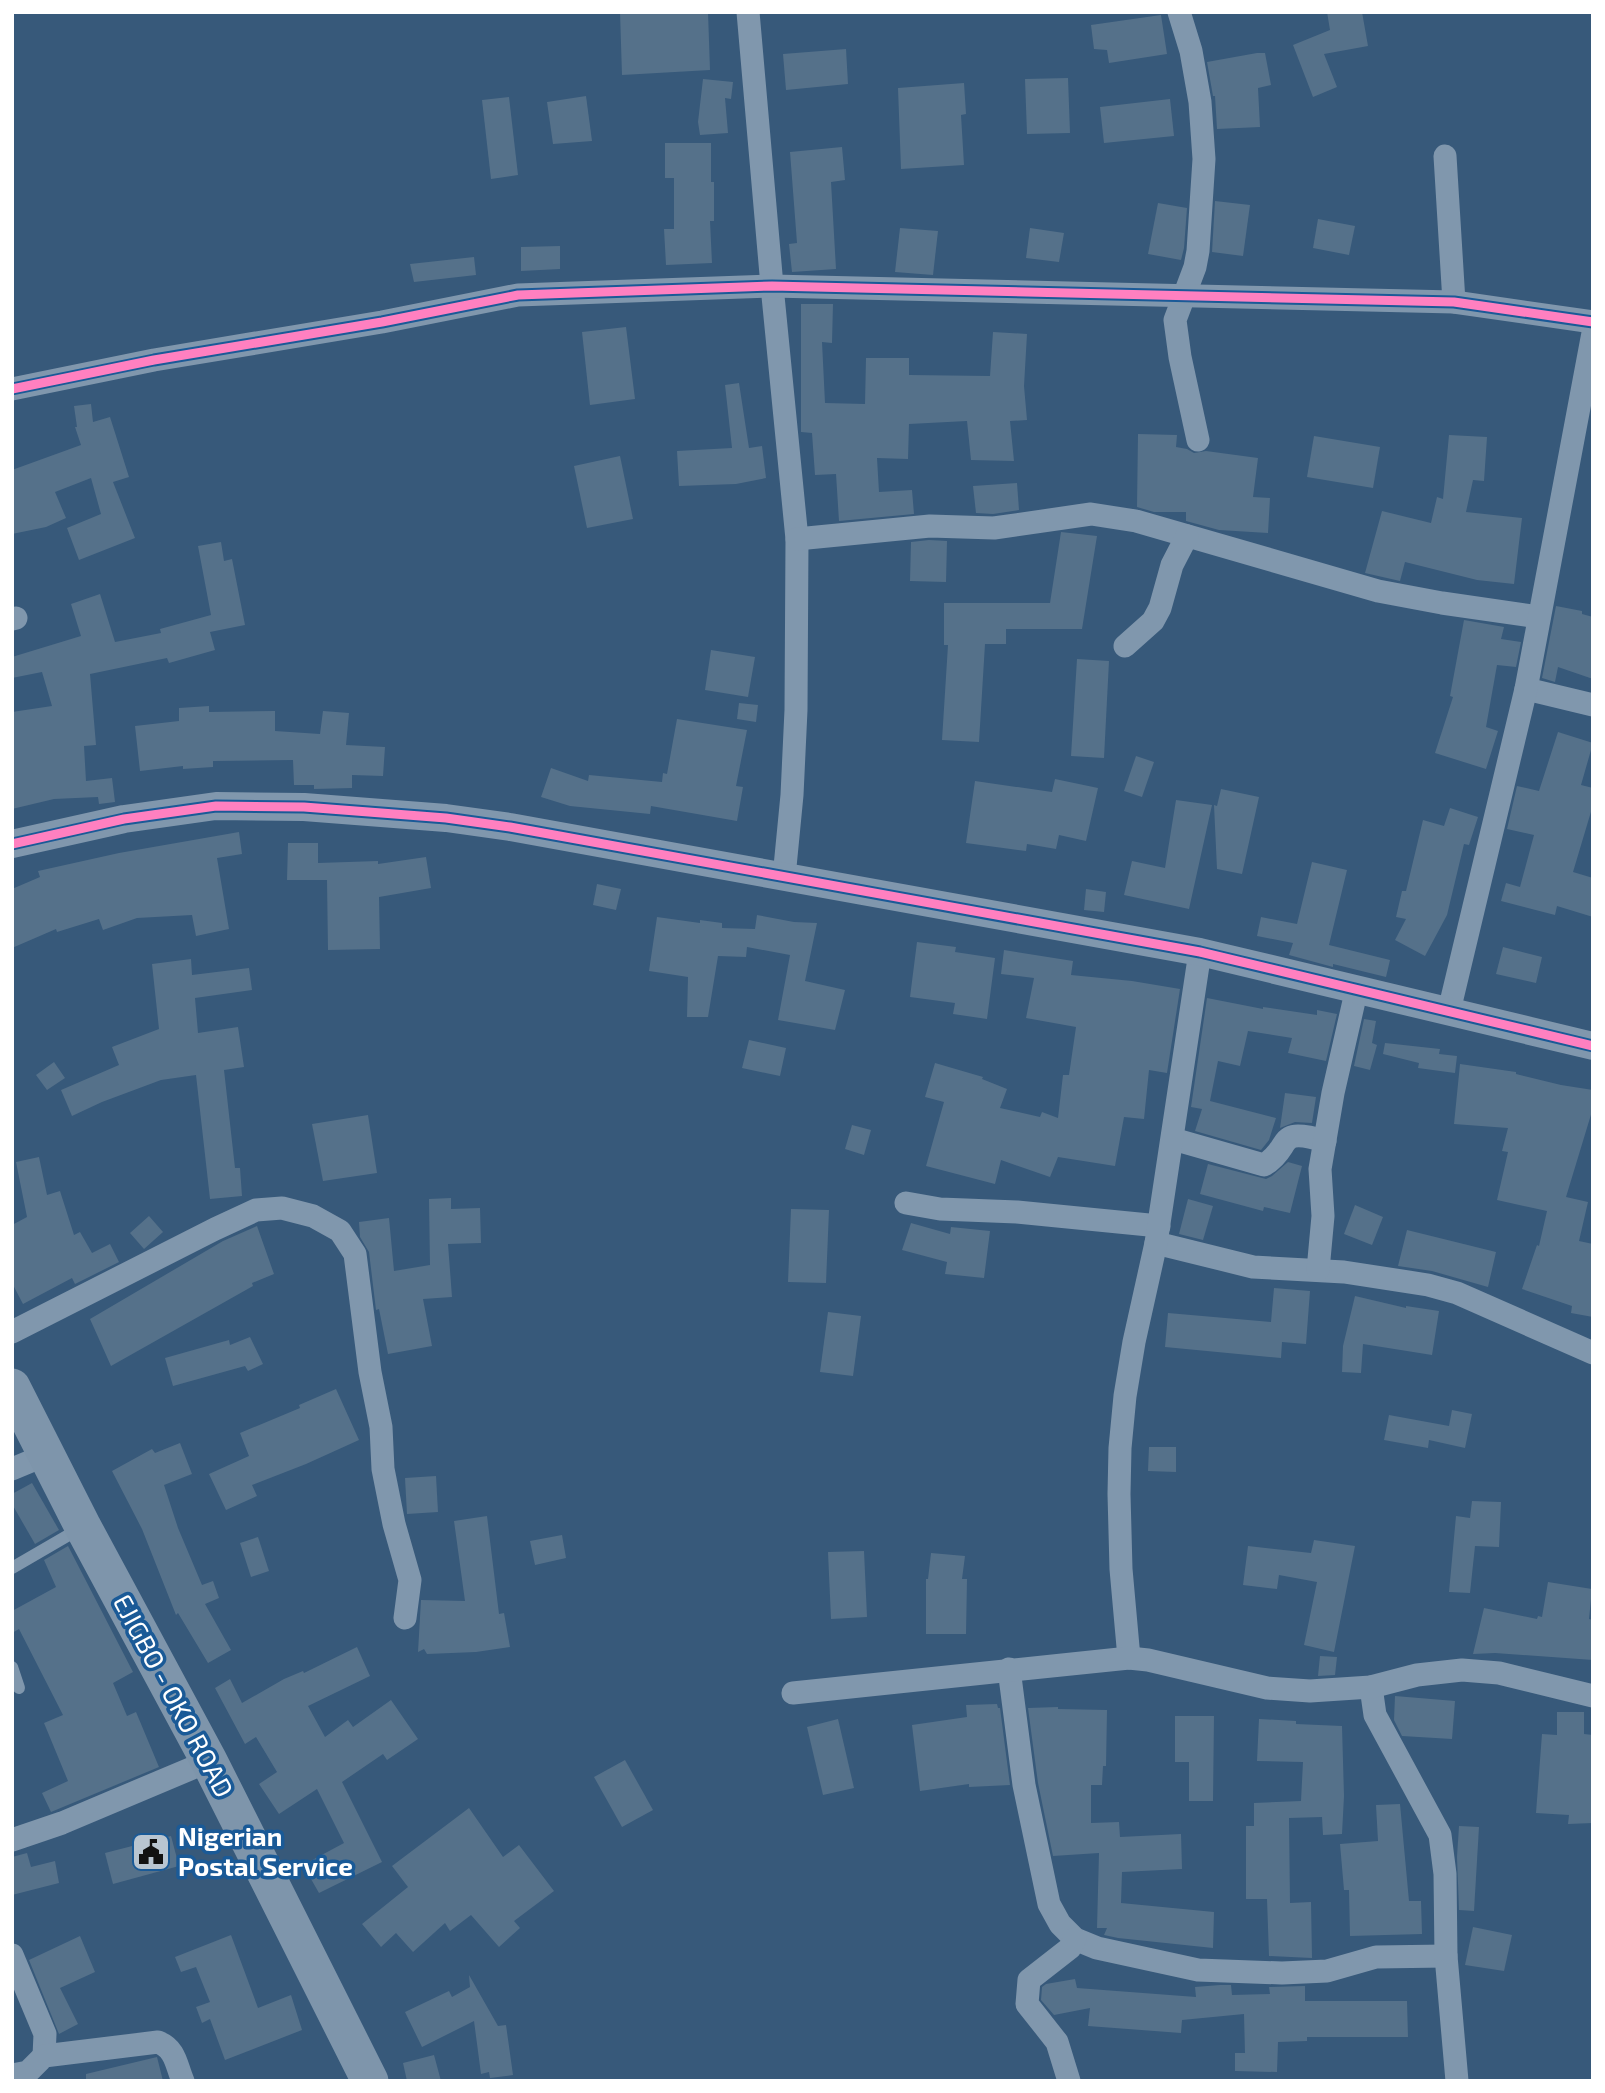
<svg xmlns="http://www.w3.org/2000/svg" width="1605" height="2093" font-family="'Exo 2',sans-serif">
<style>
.building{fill:#55718a}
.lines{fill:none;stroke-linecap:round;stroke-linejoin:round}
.service{stroke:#8097ad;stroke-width:12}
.minor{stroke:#8097ad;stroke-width:23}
.tertiary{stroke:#8097ad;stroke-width:28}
.primary{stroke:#7e95ab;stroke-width:37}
.cycleway-casing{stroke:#1a5a97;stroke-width:13}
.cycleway{stroke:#ff80c0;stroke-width:9}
.labels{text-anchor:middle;stroke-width:7;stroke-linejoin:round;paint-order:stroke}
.street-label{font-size:26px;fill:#fff;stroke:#1a5a97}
.poi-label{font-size:26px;font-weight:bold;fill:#fff;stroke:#1a5a97;text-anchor:start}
</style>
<rect width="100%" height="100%" fill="#37597a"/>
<g class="building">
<path d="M620 12H708L710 70 622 75Z"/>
<path d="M1327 12H1362L1368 46 1324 54 1337 87 1313 97 1293 45 1330 30Z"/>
<path d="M1161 15 1167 54 1109 63 1107 50 1094 49 1091 25Z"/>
<path d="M846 49 848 84 786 90 783 54Z"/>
<path d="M1257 53H1265L1271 85 1258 88 1260 127 1217 129 1215 96H1213L1207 62Z"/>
<path d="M1068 78 1070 133 1027 134 1025 79Z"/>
<path d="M703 79 733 82 731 99 725 98 728 133 700 135 698 122Z"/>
<path d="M964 83 966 114 961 115 964 165 901 169 898 88Z"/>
<path d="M586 96 592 141 553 144 547 102Z"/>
<path d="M509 97 518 175 491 179 482 100Z"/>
<path d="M1170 99 1174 136 1104 143 1100 107Z"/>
<path d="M665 143H711V182H714V221H710L712 263 666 265 664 229H674V178H665Z"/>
<path d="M842 147 845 180 831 182 836 269 792 272 789 244 797 243 790 152Z"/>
<path d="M1215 201 1250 205 1243 256 1212 252Z"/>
<path d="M1158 203 1187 208 1184 248 1181 260 1148 254Z"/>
<path d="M1318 219 1355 226 1349 255 1313 248Z"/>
<path d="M900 228 938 231 933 275 895 272Z"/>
<path d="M1030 228 1064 233 1059 262 1026 258Z"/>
<path d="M560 246V269L521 271V247Z"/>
<path d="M474 257 476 275 414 282 410 264Z"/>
<path d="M801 304H833L832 343 822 342 825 403 865 404 866 358H909V375L990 376 993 332 1027 334 1024 386 1027 420 1010 421 1014 461 971 460 967 421 909 424 908 459 877 458 879 492 912 490 914 514 839 521 836 474 815 475 812 433 801 432Z"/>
<path d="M626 327 635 399 590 405 582 332Z"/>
<path d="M739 383 749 448 762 446 766 478 736 484 679 486 677 451 732 448 725 385Z"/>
<path d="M91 404 93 422 110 417 129 477 113 482 135 538 79 560 67 528 101 514 91 478 55 492 66 518 46 527 12 534V470L81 445 75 427H77L74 406Z"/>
<path d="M1138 434 1177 435 1176 447 1187 449 1194 453 1206 451 1258 458 1253 497 1270 498 1268 533 1219 530 1186 521V512H1154L1137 507Z"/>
<path d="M1449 435 1487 437 1484 481 1473 480 1466 512 1522 518 1514 584 1477 580 1405 562 1400 581 1365 573 1382 511 1431 523 1437 497 1443 499Z"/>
<path d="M1314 436 1380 447 1373 488 1307 477Z"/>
<path d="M620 456 633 519 587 528 574 466Z"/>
<path d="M1017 483 1019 510 993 514 976 513 973 486Z"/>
<path d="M1061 532 1097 536 1082 629H1006V644H985L979 742 942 740 948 645H944V603H1050Z"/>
<path d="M929 540 947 541 946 582 910 581 911 542Z"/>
<path d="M221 542 224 561 232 559 245 625 210 632 215 650 169 663 167 658 90 674 96 745 84 746 86 781 112 778 115 802 99 804 98 797 54 799 12 809V712L52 706 42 672 12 678V657L81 636 71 604 100 594 115 642 161 633 160 629 211 615 198 546Z"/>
<path d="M1556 606 1582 611V614L1593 617V679L1558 667 1555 682 1542 678Z"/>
<path d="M1464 620 1504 627 1501 639 1521 642 1516 667 1497 665 1486 727 1498 731 1486 769 1435 753 1453 697 1450 696Z"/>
<path d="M711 650 755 657 748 697 705 690Z"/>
<path d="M1077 659 1109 661 1104 758 1071 756Z"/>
<path d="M739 703 758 705 756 722 737 719Z"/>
<path d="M209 706V712L275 711V731L320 734 323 711 349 713 346 745 385 747 383 776 352 775V788L314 789V785H294L293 760 213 761V767L183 769V766L140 771 135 726 179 721V708Z"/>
<path d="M677 719 747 730 736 786 743 787 737 821 651 806 650 814 570 806 541 797 551 768 588 781 589 775 662 782 663 773 667 774Z"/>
<path d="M1558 732 1593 743 1581 785 1593 788V805L1573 872 1593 878V917L1557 906 1555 915 1501 901 1506 883 1520 887 1534 835 1507 829 1517 786 1539 791Z"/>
<path d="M1136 756 1154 762 1142 797 1124 791Z"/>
<path d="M1055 779 1098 788 1086 841 1059 835 1056 849 1027 844 1026 851 966 843 975 781 1052 792Z"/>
<path d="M1221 789 1259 797 1242 874 1217 869 1214 805 1217 806Z"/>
<path d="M1176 800 1212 805 1189 909 1124 895 1132 861 1165 868Z"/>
<path d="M1450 808 1478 817 1469 845 1464 844 1447 915 1425 956 1395 940 1406 919 1396 917 1402 891H1406L1423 820 1444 826Z"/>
<path d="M239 832 242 854 217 858 229 929 196 936 192 915 137 918 103 930 99 919 57 932 56 929 12 948V889L40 877 38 871 119 853Z"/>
<path d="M288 843H318V863L378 861V864L426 857 431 888 379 897 380 949 328 950 327 880H287Z"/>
<path d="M1312 862 1347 870 1329 945 1390 960 1386 977 1333 964V967L1289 955 1293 943 1257 936 1261 917 1297 924Z"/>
<path d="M597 884 621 889 616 910 593 905Z"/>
<path d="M1086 889 1106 892 1104 912 1084 910Z"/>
<path d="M757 915 794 922 817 923 805 981 845 990 835 1030 778 1020 790 955 747 947 746 957 718 956 708 1017H687L688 977 649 971 657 917 700 923V920L722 923V928L755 929Z"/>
<path d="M917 942 956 947 955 952 995 958 987 1019 953 1014 955 1003 910 997Z"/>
<path d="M1503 947 1542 957 1536 983 1496 974Z"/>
<path d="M1004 950 1073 961 1071 975 1132 981 1180 989 1167 1073 1149 1070 1144 1119 1124 1117 1115 1166 1058 1157 1050 1177 1001 1160 995 1184 926 1166 944 1102 925 1097 935 1063 983 1077 982 1079 1007 1089 1000 1108 1040 1117 1042 1112 1058 1118 1063 1075H1069L1076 1027 1026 1018 1034 978 1001 974Z"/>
<path d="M191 959 192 975 249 968 252 990 195 998 198 1033 238 1027 244 1067 224 1070 235 1168H240L242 1196 210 1199 196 1075 161 1080 102 1102 72 1116 61 1090 119 1065 112 1047 159 1029 152 964Z"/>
<path d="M1207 998 1263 1009V1007L1317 1015V1010L1337 1014 1326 1061 1288 1053 1292 1038 1248 1031 1240 1066 1218 1061 1210 1101 1276 1118 1269 1140 1261 1150 1195 1131 1202 1109 1191 1107Z"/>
<path d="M1364 1019 1376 1021 1372 1043 1377 1045 1370 1070 1354 1066Z"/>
<path d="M749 1040 786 1048 780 1076 742 1068Z"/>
<path d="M1385 1043 1440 1049 1439 1054 1457 1056 1455 1073 1418 1068 1419 1063 1383 1054Z"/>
<path d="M54 1062 65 1078 47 1090 36 1075Z"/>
<path d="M1460 1064 1516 1072V1074L1561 1085 1593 1090V1108L1566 1197 1588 1202 1579 1241 1593 1244V1317L1571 1313 1572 1306 1522 1289 1537 1245 1539 1246 1547 1211 1497 1200 1508 1152 1502 1151 1508 1128 1454 1124Z"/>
<path d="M1285 1093 1316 1097 1312 1123 1295 1122 1280 1128Z"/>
<path d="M368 1115 377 1173 323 1181 312 1124Z"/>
<path d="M852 1125 871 1130 864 1155 845 1149Z"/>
<path d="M39 1157 47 1195 60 1191 74 1235 80 1232 92 1253 110 1244 119 1262 75 1284 72 1278 23 1304 12 1283V1225L27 1217 16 1162Z"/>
<path d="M1288 1162 1302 1166 1290 1213 1264 1207 1263 1211 1200 1194 1208 1164 1266 1179 1272 1176Z"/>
<path d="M451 1198V1209L480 1208 481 1243 448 1244 452 1297 423 1299 432 1346 388 1354 379 1309 376 1310 369 1252 360 1237 359 1222 389 1218 394 1271 430 1265 429 1199Z"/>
<path d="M1188 1199 1213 1206 1203 1240 1179 1234Z"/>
<path d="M1355 1205 1383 1217 1372 1245 1344 1234Z"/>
<path d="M791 1209 829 1210 826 1283 788 1282Z"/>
<path d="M149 1216 163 1232 144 1249 130 1233Z"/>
<path d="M911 1223 950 1234 951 1227 990 1231 984 1278 945 1274 947 1262 902 1250Z"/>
<path d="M257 1226 274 1274 252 1283 253 1286 111 1366 90 1319 223 1241Z"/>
<path d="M1407 1230 1496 1252 1488 1287 1432 1271 1398 1266Z"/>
<path d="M1274 1288 1310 1291 1306 1344 1282 1342 1281 1358 1165 1347 1168 1313 1271 1322Z"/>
<path d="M1355 1296 1406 1308V1306L1439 1311 1432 1355 1363 1344 1361 1373 1342 1372 1343 1346Z"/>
<path d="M828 1312 861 1316 853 1376 820 1372Z"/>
<path d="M250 1337 263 1364 248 1371 245 1366 173 1386 165 1358 229 1340 230 1345Z"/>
<path d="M336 1389 359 1440 306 1464 252 1485 257 1496 226 1510 209 1474 249 1456 240 1433 300 1408 299 1405Z"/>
<path d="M1452 1410 1472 1414 1465 1448 1429 1440 1428 1448 1384 1440 1389 1415 1449 1426Z"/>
<path d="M180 1443 192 1474 164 1485 178 1528 202 1585 213 1581 219 1598 205 1604 231 1650 208 1663 178 1613 176 1615 142 1529 112 1471 152 1449 155 1453Z"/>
<path d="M1149 1447H1176V1472L1148 1471Z"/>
<path d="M436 1476 438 1512 407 1514 405 1478Z"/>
<path d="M32 1483 59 1530 35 1544 12 1504V1494Z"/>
<path d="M1472 1501 1501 1502 1499 1547 1475 1546 1470 1593 1449 1592 1456 1516 1470 1518Z"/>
<path d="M487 1516 499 1614 504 1613 510 1647 476 1652 427 1654 424 1649 418 1652 421 1600 465 1601 454 1521Z"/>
<path d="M562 1535 566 1558 535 1565 530 1541Z"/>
<path d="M258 1537 269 1571 251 1577 240 1543Z"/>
<path d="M1314 1540 1355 1546 1334 1652 1304 1645 1317 1582 1279 1575 1277 1589 1243 1585 1248 1546 1311 1553Z"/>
<path d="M68 1546 133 1672 113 1683 127 1716 136 1712 159 1767 51 1812 42 1793 68 1781 44 1723 63 1715 19 1629 12 1633V1611L56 1587 44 1560Z"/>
<path d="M864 1551 867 1617 831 1619 828 1552Z"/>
<path d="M931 1553 965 1556 962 1579H967L966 1634H926V1579H928Z"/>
<path d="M1548 1582 1592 1589 1589 1619 1593 1620V1660L1495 1653 1473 1654 1484 1608 1537 1619 1538 1616 1542 1617Z"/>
<path d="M357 1647 370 1676 308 1706 325 1737 348 1720 353 1727 391 1700 418 1739 387 1760 383 1754 342 1782 382 1862 319 1893 303 1865 344 1843 317 1789 279 1814 259 1784 277 1772 256 1737 245 1744 215 1688 230 1679 242 1703 284 1679 303 1671 304 1673Z"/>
<path d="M1320 1656 1337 1657 1335 1675 1318 1676Z"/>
<path d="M1395 1696 1455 1701 1452 1739 1402 1736 1394 1720Z"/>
<path d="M997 1704 998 1708H1000L1010 1785 969 1787V1784L920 1791 912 1725 967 1717 966 1705Z"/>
<path d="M1058 1707V1709L1107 1710 1106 1766H1103L1102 1785H1091V1823L1119 1822 1120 1837 1181 1834 1182 1869 1122 1872 1121 1903 1214 1912 1213 1948 1118 1938 1104 1935 1107 1928H1097L1099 1853 1053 1856 1038 1783 1028 1708Z"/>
<path d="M1557 1712H1584V1734L1593 1735V1823L1568 1824 1569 1815 1536 1813 1542 1734 1557 1735Z"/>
<path d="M1175 1716H1214L1213 1801H1189V1762H1175Z"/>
<path d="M838 1719 854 1788 823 1795 807 1727Z"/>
<path d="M1259 1719 1296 1721V1724L1342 1726 1344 1796 1342 1834 1323 1835 1322 1817 1289 1818 1290 1903 1311 1902 1312 1958 1269 1956 1267 1899H1246V1826H1254V1803L1301 1801 1303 1762 1257 1761Z"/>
<path d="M625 1760 653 1810 622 1827 594 1777Z"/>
<path d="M1400 1804 1409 1901H1421L1422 1934 1350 1936 1349 1890H1344L1340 1844 1378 1841 1376 1805Z"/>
<path d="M469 1808 503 1857 519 1845 554 1891 514 1921 520 1928 499 1947 471 1915 450 1931 445 1923 413 1952 396 1933 381 1947 362 1924 408 1887 392 1866Z"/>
<path d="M1459 1826 1479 1827 1474 1911 1459 1910 1457 1857Z"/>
<path d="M171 1836 179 1866 113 1884 105 1853Z"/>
<path d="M27 1853 31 1867 55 1861 59 1883 12 1895V1857Z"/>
<path d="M1473 1927 1512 1935 1504 1971 1465 1965Z"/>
<path d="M231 1935 258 2008 291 1995 302 2030 225 2060 210 2019 202 2023 196 2007 210 2002 196 1967 181 1972 175 1957Z"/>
<path d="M80 1936 95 1972 60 1988 78 2024 59 2034 29 1960Z"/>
<path d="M469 1975 498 2026 506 2025 513 2075 490 2078 489 2072 481 2074 474 2021 422 2047 405 2012 449 1991 452 1997 470 1987Z"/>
<path d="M1075 1979 1077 1988 1196 1997 1195 1987 1220 1985H1231L1232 1995 1270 1994 1269 1987 1305 1986V2001H1407L1408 2037H1307V2041L1278 2042 1277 2072 1235 2071V2053H1245L1244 2014 1182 2020 1181 2033 1088 2026 1090 2008 1054 2015 1041 2000 1042 1987 1046 1984Z"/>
<path d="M434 2055 441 2081H407L403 2063Z"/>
<path d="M157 2057 163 2081H86V2074Z"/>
</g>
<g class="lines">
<g class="service">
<path d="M12 1568 79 1529"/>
<path d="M12 1667 19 1688"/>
</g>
<g class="minor">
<path d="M748 12 772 286 797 539 796 710 792 795 784 877"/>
<path d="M1179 12 1191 51 1200 102 1204 159 1198 251 1195 267 1175 320 1180 357 1198 440"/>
<path d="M1445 156 1454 302"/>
<path d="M12 389 154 360 382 322 518 295 772 286 1454 302 1593 322"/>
<path d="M797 539 930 526 994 528 1091 514 1136 521 1378 591 1442 603 1539 617"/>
<path d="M12 619 16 618"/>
<path d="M1125 646 1153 621 1160 608 1172 565 1187 536"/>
<path d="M1526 689 1593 705"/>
<path d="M1449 1011 1526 689 1593 333"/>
<path d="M1173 1139 1264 1165C1294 1147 1273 1126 1325 1141"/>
<path d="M906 1203 940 1209 1017 1212 1159 1226"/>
<path d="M1156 1243 1253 1267 1344 1272 1428 1285 1457 1293 1593 1353"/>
<path d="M1318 1270 1323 1216 1320 1169 1333 1093 1357 988"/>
<path d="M12 1332 215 1229 256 1210 282 1208 313 1216 340 1231 355 1254 370 1372 381 1427 383 1469 394 1524 410 1580 405 1618"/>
<path d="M12 1469 48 1454"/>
<path d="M1129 1658 1121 1569 1119 1494 1120 1448 1125 1396 1134 1342 1156 1243 1200 952"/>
<path d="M1009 1669 1024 1785 1049 1904 1060 1924 1075 1939 1097 1948 1198 1970 1282 1973 1327 1971 1376 1957 1446 1956"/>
<path d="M1371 1687 1375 1715 1440 1835 1445 1874 1446 1956 1457 2081"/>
<path d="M793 1693 1129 1658 1148 1660 1267 1688 1310 1691 1371 1687 1417 1675 1462 1670 1499 1673 1593 1696"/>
<path d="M12 1840 62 1823 209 1761"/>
<path d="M12 1955 45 2034 44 2056"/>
<path d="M12 2075 28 2072 44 2056 158 2042C176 2049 176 2065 183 2081"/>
<path d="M1069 2081 1057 2042 1027 2004 1029 1980 1070 1948 1075 1939"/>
</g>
<path class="tertiary" d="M12 844 124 819 216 806 304 807 446 818 510 827 1200 952 1593 1046"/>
<path class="primary" d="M12 1387 83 1527 209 1761 370 2081"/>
<defs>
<g id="cycleway">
<path d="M12 389 154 360 382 322 518 295 772 286 1454 302 1593 322"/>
<path d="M12 844 124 819 216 806 304 807 446 818 510 827 1200 952 1593 1046"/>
</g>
</defs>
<use href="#cycleway" class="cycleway-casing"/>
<use href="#cycleway" class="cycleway"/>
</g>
<defs>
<symbol id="civic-square" viewBox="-11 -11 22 22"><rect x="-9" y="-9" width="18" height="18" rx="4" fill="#b9c5d0" stroke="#1a5a97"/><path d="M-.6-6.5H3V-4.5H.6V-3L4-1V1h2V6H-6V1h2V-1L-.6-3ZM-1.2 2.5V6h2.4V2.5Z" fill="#111"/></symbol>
</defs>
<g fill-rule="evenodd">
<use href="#civic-square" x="129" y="1830" width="44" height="44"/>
</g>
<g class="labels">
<g class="street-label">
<text transform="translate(173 1696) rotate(62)" y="9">EJIGBO - OKO ROAD</text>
</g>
<g class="poi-label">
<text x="178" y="1846">Nigerian<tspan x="178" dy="30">Postal Service</tspan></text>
</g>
</g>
<rect width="1605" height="2093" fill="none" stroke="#ffffff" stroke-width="28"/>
</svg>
